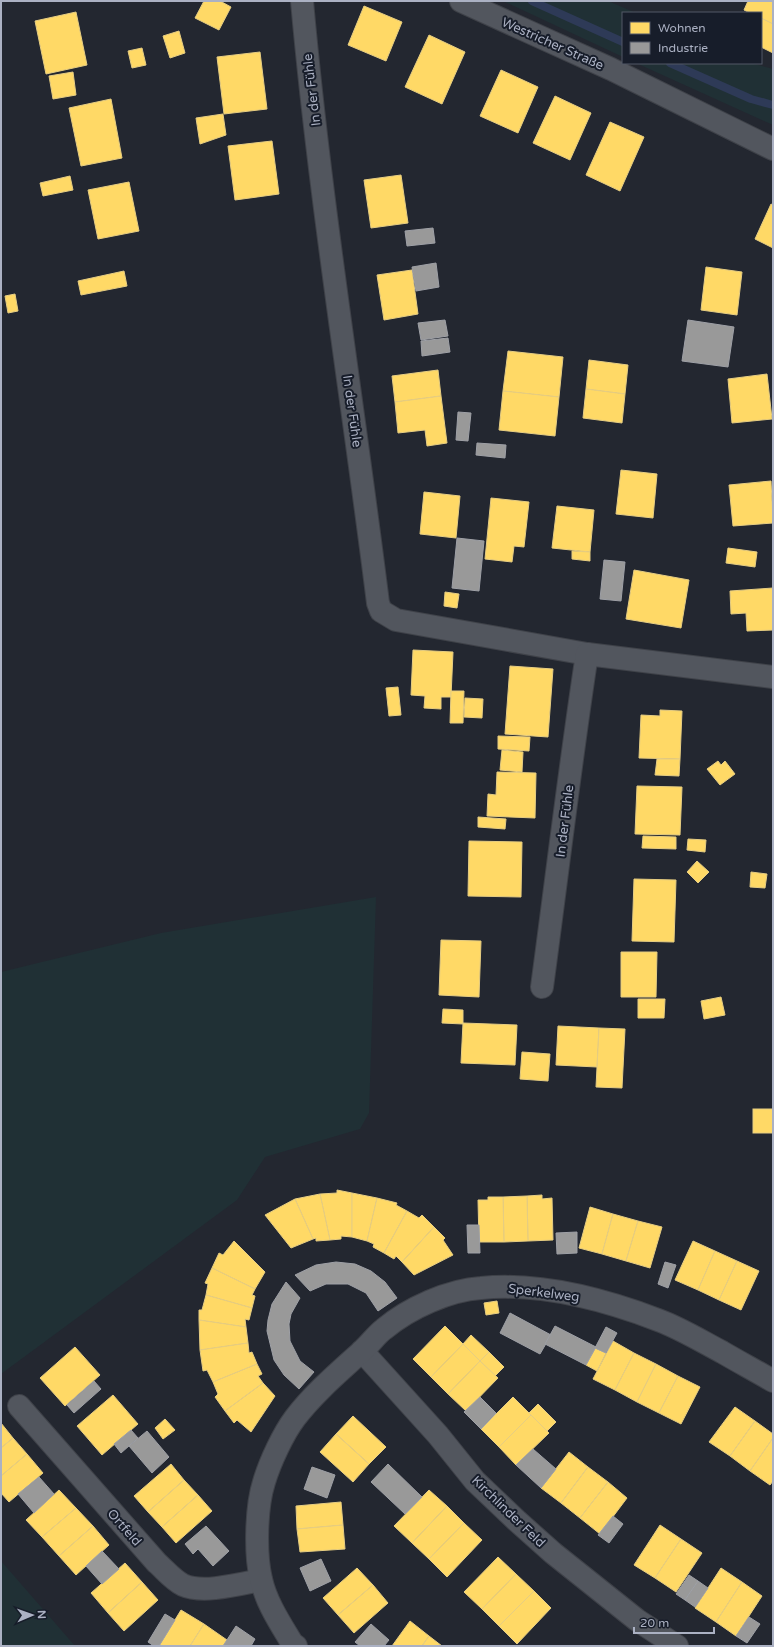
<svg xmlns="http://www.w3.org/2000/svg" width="774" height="1647" font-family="'Varela Round',sans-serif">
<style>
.green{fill:#203035}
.homes{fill:#ffd966;stroke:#e6cd82}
.industry{fill:#999;stroke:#9ea0a6}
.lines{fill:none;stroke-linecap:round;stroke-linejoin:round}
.stream{stroke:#2e3a57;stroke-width:8}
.street-casing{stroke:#3f4249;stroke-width:24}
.street{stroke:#52565e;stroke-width:22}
.labels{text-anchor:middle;stroke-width:4;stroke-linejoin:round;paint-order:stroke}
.street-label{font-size:13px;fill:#abb1c3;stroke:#171d2a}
</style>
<rect width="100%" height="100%" fill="#232730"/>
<g class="green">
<path d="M503 1H608L636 13H623V57Z"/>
<path d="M636 63H751L773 69V125Z"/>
<path d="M376 897 369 1113 360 1129 265 1157 237 1200 1 1374V972L161 933Z"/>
<path d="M1 1561 75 1646H1Z"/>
</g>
<g class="homes">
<path d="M204 1H220L231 7 219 30 195 18Z"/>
<path d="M748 1H773V24L761 18V13H750L744 10Z"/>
<path d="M364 6 402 22 386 61 348 45Z"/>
<path d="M76 12 87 65 46 74 35 21Z"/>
<path d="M761 18 773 24V53L761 47Z"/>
<path d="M179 31 185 53 170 58 163 36Z"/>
<path d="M429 35 465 52 442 104 405 87Z"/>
<path d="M142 48 146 65 132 68 128 51Z"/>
<path d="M260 52 267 109 224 114 217 57Z"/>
<path d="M501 70 538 87 518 133 480 116Z"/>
<path d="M73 72 76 95 53 99 49 76Z"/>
<path d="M555 96 591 113 570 160 533 143Z"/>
<path d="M111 99 122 158 81 166 69 108Z"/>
<path d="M223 114 226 135 200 144 196 118Z"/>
<path d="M610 122 644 137 620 191 586 175Z"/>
<path d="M272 141 279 194 235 200 228 146Z"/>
<path d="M401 175 408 223 371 228 364 180Z"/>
<path d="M70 176 73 190 43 196 40 183Z"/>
<path d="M129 182 139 231 98 239 88 190Z"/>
<path d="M771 204 773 205V248L755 239Z"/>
<path d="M706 267 742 272 737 315 701 310Z"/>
<path d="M412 270 418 314 384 320 377 275Z"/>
<path d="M124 271 127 286 81 295 78 281Z"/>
<path d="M15 294 18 311 8 313 5 296Z"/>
<path d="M508 351 563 357 559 397 503 391Z"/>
<path d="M589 360 628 365 625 394 586 389Z"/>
<path d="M438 370 441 396 395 402 392 376Z"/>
<path d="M767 374 772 419 732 423 728 379Z"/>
<path d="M586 389 625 394 622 423 583 418Z"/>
<path d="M503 391 559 397 555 436 499 430Z"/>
<path d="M441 396 447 443 427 446 425 430 398 433 395 402Z"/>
<path d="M621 470 657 474 653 518 616 514Z"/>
<path d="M771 481 773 523 733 526 729 485Z"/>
<path d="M424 492 460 496 456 538 420 534Z"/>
<path d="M491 498 529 502 524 547 514 546 512 562 485 559Z"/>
<path d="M557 506 594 510 590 552 552 548Z"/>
<path d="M728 548 757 552 755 567 726 563Z"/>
<path d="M572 551 590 552V561L572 559Z"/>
<path d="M634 570 689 580 681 628 626 619Z"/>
<path d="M773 588V630L747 631 746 613 731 614 730 591Z"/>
<path d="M445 592 459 594 457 608 444 606Z"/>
<path d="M413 650 453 652 451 697H441V709L424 708 425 696 411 695Z"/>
<path d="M510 666 553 669 548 737 505 734Z"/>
<path d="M398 687 401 715 389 716 386 688Z"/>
<path d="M451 691H464L463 723H450Z"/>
<path d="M465 698 483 699 482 718 464 717Z"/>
<path d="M660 710 682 711 680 759 639 758 641 715 660 716Z"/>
<path d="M498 736 530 737 529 751 498 749Z"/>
<path d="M502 750 523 752 522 772 500 770Z"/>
<path d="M657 759H680L679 776 655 775Z"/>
<path d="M718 761 721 765 725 761 735 774 720 785 707 769Z"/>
<path d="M497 772 536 773 535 818 487 816 488 794 496 795Z"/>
<path d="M637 786 682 787 680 835 635 834Z"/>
<path d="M478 817 506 819 505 829 478 827Z"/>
<path d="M643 836 676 837V849L642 848Z"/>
<path d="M688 839 706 840 705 852 687 850Z"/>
<path d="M469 841 522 842 521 897 468 896Z"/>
<path d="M697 861 709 872 698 883 687 872Z"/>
<path d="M751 872 767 874 765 888 750 887Z"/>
<path d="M634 879 676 880 674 942 632 941Z"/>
<path d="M441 940 481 941 479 997 439 995Z"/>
<path d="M621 952H657L656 997H621Z"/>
<path d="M721 997 725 1015 704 1019 701 1001Z"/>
<path d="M638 999H665L664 1018H638Z"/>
<path d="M443 1009 463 1010V1024L442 1023Z"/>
<path d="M463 1023 517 1025 515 1065 461 1063Z"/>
<path d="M558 1026 599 1028 597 1067 556 1065Z"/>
<path d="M599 1028 625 1029 622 1088 596 1087Z"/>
<path d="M522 1052 550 1054 548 1081 520 1079Z"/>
<rect x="753" y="1109" width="20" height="24"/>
<path d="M337 1190 352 1193V1237L341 1236V1239L330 1240 320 1194 337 1193Z"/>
<path d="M352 1193 377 1198 367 1241 352 1237Z"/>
<path d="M320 1194 330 1240 316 1241V1238L313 1239 295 1199Z"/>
<path d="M542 1195V1199L552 1198 553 1240 528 1241 527 1196Z"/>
<path d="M527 1196 528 1241 504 1242 503 1197Z"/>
<path d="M488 1197H503L504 1242H479L478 1200H488Z"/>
<path d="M377 1198 397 1203 396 1205 407 1211 384 1253 373 1247 374 1244 367 1241Z"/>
<path d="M295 1199 313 1239 291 1248 265 1215Z"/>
<path d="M590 1207 613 1214 602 1254 579 1248Z"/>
<path d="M407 1211 419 1218 422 1215 434 1227 402 1262 396 1256 394 1259 384 1253Z"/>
<path d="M613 1214 638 1221 626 1261 602 1254Z"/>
<path d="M638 1221 662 1227 650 1268 626 1261Z"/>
<path d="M434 1227 445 1238 443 1240 453 1255 414 1275 402 1262Z"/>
<path d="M234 1241 265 1272 255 1289 212 1268 219 1253 223 1255Z"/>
<path d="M693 1241 715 1251 698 1290 675 1280Z"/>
<path d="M715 1251 737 1261 719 1300 698 1290Z"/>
<path d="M737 1261 759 1271 741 1310 719 1300Z"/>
<path d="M212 1268 255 1289 252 1295 255 1296 252 1308 206 1295 208 1284 205 1283Z"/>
<path d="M206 1295 252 1308 249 1320 245 1319 246 1327 199 1320V1310H202Z"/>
<path d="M497 1301 499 1313 486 1315 484 1303Z"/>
<path d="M199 1320 246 1327 248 1343 200 1350Z"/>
<path d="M445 1326 463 1344 431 1377 413 1359Z"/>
<path d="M471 1335 489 1352 480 1361 463 1344Z"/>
<path d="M613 1341 634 1353 615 1390 593 1379Z"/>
<path d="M248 1343 249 1353 252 1352 257 1364 213 1382 207 1370 203 1371 200 1350Z"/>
<path d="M463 1344 480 1361 448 1394 431 1377Z"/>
<path d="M75 1347 100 1375 65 1406 40 1378Z"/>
<path d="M595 1348 606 1353 597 1371 586 1365Z"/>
<path d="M489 1352 504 1367 495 1376 480 1361Z"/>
<path d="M634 1353 656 1364 637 1402 615 1390Z"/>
<path d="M480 1361 498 1378 466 1411 448 1394Z"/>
<path d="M257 1364 262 1374 258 1376 263 1383 225 1411 215 1397 218 1394 213 1382Z"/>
<path d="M656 1364 678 1376 659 1413 637 1402Z"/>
<path d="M678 1376 700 1387 681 1424 659 1413Z"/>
<path d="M263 1383 275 1396 251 1432 237 1420 234 1423 225 1411Z"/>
<path d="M113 1395 138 1424 102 1455 77 1426Z"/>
<path d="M513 1397 531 1415 499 1447 481 1429Z"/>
<path d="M538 1404 556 1422 547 1431 529 1413Z"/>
<path d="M735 1407 755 1421 730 1456 709 1442Z"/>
<path d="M531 1415 549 1433 516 1465 499 1447Z"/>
<path d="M353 1416 386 1447 369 1464 336 1434Z"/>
<path d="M165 1419 175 1430 163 1439 155 1428Z"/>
<path d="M755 1421 773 1434V1438L750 1471 730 1456Z"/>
<path d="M1 1423 13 1438 1 1448Z"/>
<path d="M336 1434 369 1464 353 1482 320 1452Z"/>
<path d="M13 1438 27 1454 1 1476V1448Z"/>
<path d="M773 1438V1481L770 1485 750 1471Z"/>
<path d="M569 1452 588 1467 561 1503 541 1488Z"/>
<path d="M27 1454 43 1473 9 1502 1 1493V1476Z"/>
<path d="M171 1464 184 1480 148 1512 134 1496Z"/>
<path d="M588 1467 608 1482 580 1518 561 1503Z"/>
<path d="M184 1480 198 1495 162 1527 148 1512Z"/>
<path d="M608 1482 627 1498 600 1534 580 1518Z"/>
<path d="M59 1490 76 1508 42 1537 26 1520Z"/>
<path d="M429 1490 447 1506 412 1543 394 1526Z"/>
<path d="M198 1495 212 1511 176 1543 162 1527Z"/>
<path d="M341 1502 343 1525 297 1529 296 1506Z"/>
<path d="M447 1506 464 1523 429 1559 412 1543Z"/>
<path d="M76 1508 93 1526 59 1556 42 1537Z"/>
<path d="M464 1523 482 1540 447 1577 429 1559Z"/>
<path d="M343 1525 345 1549 300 1552 297 1529Z"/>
<path d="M660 1525 681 1539 655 1578 634 1565Z"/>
<path d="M93 1526 109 1545 76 1575 59 1556Z"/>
<path d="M681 1539 702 1553 676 1592 655 1578Z"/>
<path d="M498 1557 516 1574 482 1609 464 1592Z"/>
<path d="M125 1563 142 1582 108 1613 91 1593Z"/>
<path d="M357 1568 373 1585 338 1615 323 1598Z"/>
<path d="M721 1568 742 1582 716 1622 695 1608Z"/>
<path d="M516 1574 534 1591 499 1626 482 1609Z"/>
<path d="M142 1582 158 1600 124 1631 108 1613Z"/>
<path d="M742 1582 762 1596 736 1636 716 1622Z"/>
<path d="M373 1585 388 1603 354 1633 338 1615Z"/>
<path d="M534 1591 551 1608 517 1644 499 1626Z"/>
<path d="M181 1610 204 1624 190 1646H159Z"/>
<path d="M410 1621 429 1636 422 1646H392Z"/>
<path d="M204 1624 227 1640 223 1646H190Z"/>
<path d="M429 1636 442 1646H422Z"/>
</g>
<g class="industry">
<path d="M433 228 435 243 407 246 405 231Z"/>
<path d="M436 263 439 287 416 291 412 267Z"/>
<path d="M445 320 448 336 421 340 418 323Z"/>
<path d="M688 320 734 327 728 367 682 361Z"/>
<path d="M448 338 450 352 422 356 421 341Z"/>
<path d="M458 412 471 413 468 441 456 440Z"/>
<path d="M477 443 506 445 505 458 476 455Z"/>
<path d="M457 538 484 541 479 591 452 588Z"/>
<path d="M604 560 625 562 621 601 600 599Z"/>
<path d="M467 1225H479L480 1253H468Z"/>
<path d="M577 1232V1253L557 1254 556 1233Z"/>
<path d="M336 1262 355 1264 371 1271 385 1282 397 1298 378 1311 366 1293 348 1284H326L310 1291 295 1275 316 1265Z"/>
<path d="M665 1262 676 1265 668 1288 658 1284Z"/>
<path d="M286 1282 300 1298 291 1314 289 1324 290 1341 300 1361 314 1372 299 1389 284 1375 274 1360 267 1331 268 1320 272 1304Z"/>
<path d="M510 1313 551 1335 540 1354 500 1333Z"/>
<path d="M555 1326 596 1347 586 1365 545 1344Z"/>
<path d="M606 1327 617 1333 606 1353 595 1348Z"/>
<path d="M94 1381 101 1389 74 1413 67 1405Z"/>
<path d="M480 1397 496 1413 481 1429 464 1412Z"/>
<path d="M131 1430 138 1438 121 1453 114 1444Z"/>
<path d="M147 1431 169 1457 152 1473 129 1446Z"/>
<path d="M533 1449 556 1469 541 1488 516 1465Z"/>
<path d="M388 1464 422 1497 405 1514 371 1482Z"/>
<path d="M312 1467 335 1475 327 1498 304 1489Z"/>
<path d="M39 1477 54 1494 34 1513 18 1494Z"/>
<path d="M613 1516 623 1524 609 1543 598 1535Z"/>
<path d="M206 1526 229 1551 213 1566 198 1549 193 1554 185 1544Z"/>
<path d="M102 1551 119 1569 102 1584 86 1566Z"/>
<path d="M321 1559 331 1581 310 1591 300 1568Z"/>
<path d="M689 1575 698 1581 685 1600 676 1594Z"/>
<path d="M698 1581 708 1588 695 1607 685 1600Z"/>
<path d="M165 1614 175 1620 159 1646H154L148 1642Z"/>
<path d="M749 1617 760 1624 747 1643 736 1636Z"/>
<path d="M371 1624 389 1640 384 1646H360L355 1642Z"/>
<path d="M236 1626 255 1639 251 1646H223Z"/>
</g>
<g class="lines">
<g class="stream">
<path d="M532 1 623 42"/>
<path d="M670 63 751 99 773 105"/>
</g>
<defs>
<g id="street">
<path d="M302 1C320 202 353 402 378 603L381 611 396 620 587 654"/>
<path d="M461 1 611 69 773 149"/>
<path d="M542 987C557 876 570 765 587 654L773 677"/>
<path d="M362 1351 438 1435 475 1481 516 1520 553 1553 637 1620 677 1646"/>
<path d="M19 1406 157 1563C165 1570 173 1580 183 1585 203 1594 240 1584 261 1580"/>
<path d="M296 1646 292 1643C280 1623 266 1602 261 1579 255 1554 256 1507 264 1482 270 1462 283 1434 295 1418 314 1393 339 1372 362 1351 370 1344 376 1335 384 1329 409 1308 449 1290 481 1288 541 1282 603 1299 658 1320 680 1328 701 1341 722 1352 739 1362 756 1371 773 1381"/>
</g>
</defs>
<use href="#street" class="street-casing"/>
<use href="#street" class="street"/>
</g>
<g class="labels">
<g class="street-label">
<text transform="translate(553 43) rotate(24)" y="5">Westricher Straße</text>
<text transform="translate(311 90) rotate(-97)" y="5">In der Fühle</text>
<text transform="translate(353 411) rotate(82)" y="5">In der Fühle</text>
<text transform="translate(564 821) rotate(-83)" y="5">In der Fühle</text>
<text transform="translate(544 1292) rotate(7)" y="5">Sperkelweg</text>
<text transform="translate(509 1511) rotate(44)" y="5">Kirchlinder Feld</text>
<text transform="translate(125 1527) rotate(49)" y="5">Ortfeld</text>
</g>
</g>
<rect width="774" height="1647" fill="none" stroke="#abb1c3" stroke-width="4"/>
<rect x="622" y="12" width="140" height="52" fill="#171d2a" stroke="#525867"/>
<rect x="630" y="22" width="20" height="12" fill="#ffd966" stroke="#525867"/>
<text x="658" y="32" font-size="12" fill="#abb1c3">Wohnen</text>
<rect x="630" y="42" width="20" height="12" fill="#999999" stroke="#525867"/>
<text x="658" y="52" font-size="12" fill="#abb1c3">Industrie</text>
<g transform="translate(32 1615) rotate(88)" stroke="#171d2a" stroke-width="3" paint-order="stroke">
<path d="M0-3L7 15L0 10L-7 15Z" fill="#abb1c3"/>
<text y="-6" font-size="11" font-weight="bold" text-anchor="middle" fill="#abb1c3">N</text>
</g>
<path d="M634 1627v6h80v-6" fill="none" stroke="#abb1c3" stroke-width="2"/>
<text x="640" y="1627" font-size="12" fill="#abb1c3" stroke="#171d2a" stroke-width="3" paint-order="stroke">20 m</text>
</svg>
